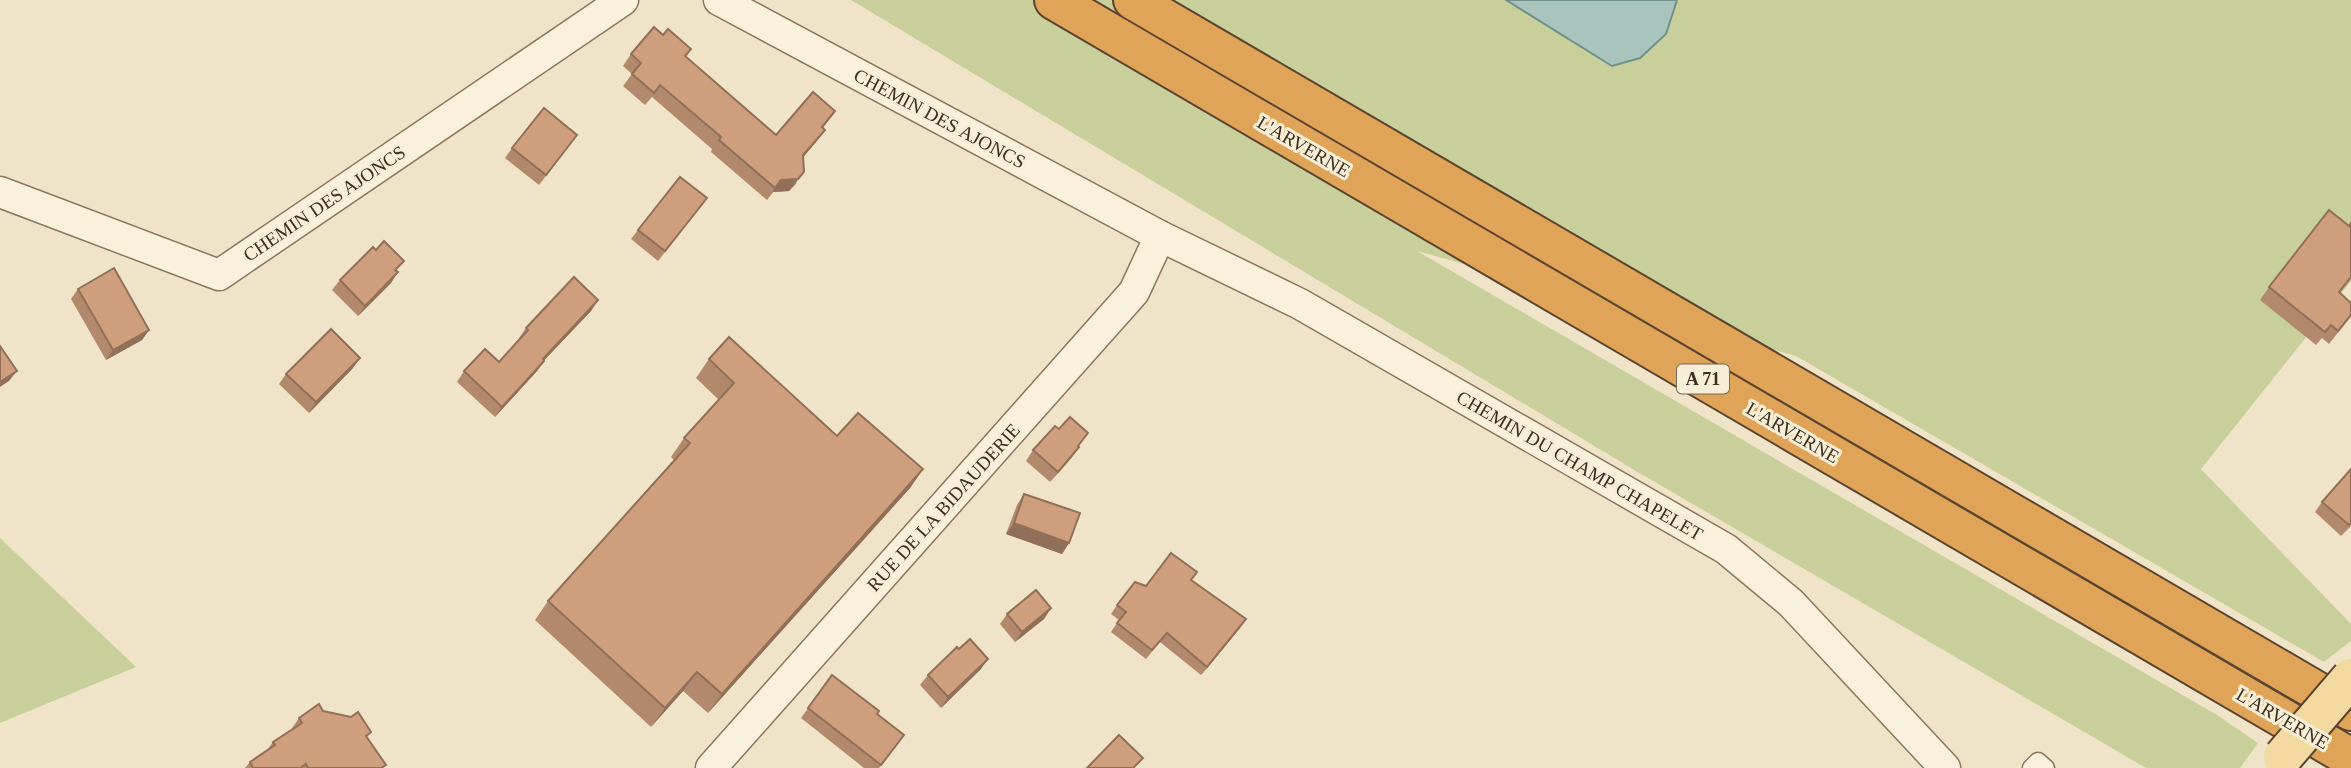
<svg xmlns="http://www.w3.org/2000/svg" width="2351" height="768" font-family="'Times New Roman',serif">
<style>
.green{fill:#c9cf9b}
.water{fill:#a9c4bc;stroke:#6f938a;stroke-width:2}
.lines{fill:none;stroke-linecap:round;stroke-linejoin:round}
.lane-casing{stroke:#8d765c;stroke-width:19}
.street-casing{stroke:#8d765c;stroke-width:33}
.highway-casing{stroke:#5b4430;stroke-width:42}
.lane{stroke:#faf1dc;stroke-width:16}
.street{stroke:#faf1dc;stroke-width:30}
.highway{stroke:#e0a458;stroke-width:38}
.primary-bridge-casing{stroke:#5b4430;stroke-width:42;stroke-linecap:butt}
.primary-bridge{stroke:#f3d9a0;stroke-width:38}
.wall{fill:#b2896c}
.shaded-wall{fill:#916f58}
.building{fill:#cf9f7d;stroke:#916f58;stroke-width:2}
.labels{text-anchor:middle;stroke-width:6;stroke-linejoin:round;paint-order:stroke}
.shield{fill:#f7eed8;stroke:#756857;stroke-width:2}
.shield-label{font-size:18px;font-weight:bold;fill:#3d2e20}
.street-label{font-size:19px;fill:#3d2e20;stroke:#f7eed8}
</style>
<rect width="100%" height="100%" fill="#f0e4c8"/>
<g class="green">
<path d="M851 0H2351V281L2201 469 2351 624V641L2324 662 1796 356 1417 251 2217 715 2258 743 2240 768H2146L1636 471Z"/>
<path d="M0 538 136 667 0 723Z"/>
</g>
<path class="water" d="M1506 0H1677L1666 34 1640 58 1612 66Z"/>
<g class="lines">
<defs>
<path id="lane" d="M2031 768 2038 761 2046 768"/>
<g id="street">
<path d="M719 0 1160 236 1300 304 1726 549 1791 603 1945 768"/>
<path d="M0 192 219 275 623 0"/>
<path d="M711 768 1134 292 1160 236"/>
</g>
<g id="highway">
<path d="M1054 0 2351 758"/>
<path d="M1133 0 2351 711"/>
</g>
</defs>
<use href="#lane" class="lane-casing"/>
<use href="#street" class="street-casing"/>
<use href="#highway" class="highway-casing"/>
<use href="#lane" class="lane"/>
<use href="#street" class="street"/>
<use href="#highway" class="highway"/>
<defs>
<path id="primary-bridge" d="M2283 757 2351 678"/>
</defs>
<use href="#primary-bridge" class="primary-bridge-casing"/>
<use href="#primary-bridge" class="primary-bridge"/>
</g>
<g class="wall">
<path d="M663 35 691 49 686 57 776 135 835 111 823 128 825 130 816 142 803 157 796 184 789 191 773 192 767 200 711 152 712 149 652 97 645 105 623 86 632 74 623 66 631 54Z"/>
<path d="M577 135 539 185 505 158 512 148Z"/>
<path d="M700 207 658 261 631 239 638 230Z"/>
<path d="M2351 223V279L2340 293 2351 316 2329 344 2322 338 2316 345 2260 300 2269 287Z"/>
<path d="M397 271 391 283 358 316 332 290 340 280Z"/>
<path d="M78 289 149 330 142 340 106 360 71 299Z"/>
<path d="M598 300 591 311 544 360 537 371 495 417 457 382 464 371 499 362 520 339 519 338 526 328Z"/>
<path d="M709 359 837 436 923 469 910 488 708 713 683 691 651 727 535 620 548 601 674 460 671 457 684 438 719 400 696 378Z"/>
<path d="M353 368 309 413 279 384 286 374Z"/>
<path d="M1078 446 1072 457 1050 482 1026 461 1033 450Z"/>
<path d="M1024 494 1069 543 1062 554 1006 534 1017 505Z"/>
<path d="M2322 502 2351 526 2341 536 2315 512Z"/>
<path d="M1191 580 1240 628 1201 675 1160 642 1146 659 1111 632 1119 620 1111 614 1117 605 1146 586Z"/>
<path d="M1051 608 1044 619 1015 642 1000 624 1007 614Z"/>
<path d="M959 649 981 669 941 708 920 685 928 675Z"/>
<path d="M832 675 877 714 897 745 879 768H864L801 718Z"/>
<path d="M323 711 371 732 367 737 386 765 383 768H245L250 762 267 750 273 742 290 731 299 718Z"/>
</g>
<g class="shaded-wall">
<path d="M825 130 816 142 795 167 803 155Z"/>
<path d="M804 172 789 191 773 192 767 200 781 180Z"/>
<path d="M398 272 391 283 358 316 365 306Z"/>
<path d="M598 300 591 311 535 370 543 359Z"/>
<path d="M149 330 142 340 106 360 113 350Z"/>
<path d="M360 358 353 368 309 413 316 402Z"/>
<path d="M544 361 537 371 495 417 502 407Z"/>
<path d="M17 371 9 381 0 387V382Z"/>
<path d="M1079 447 1072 457 1050 482 1058 472Z"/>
<path d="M923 469 910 488 708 713 722 694Z"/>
<path d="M1014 523 1069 543 1062 554 1006 534Z"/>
<path d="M1051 608 1044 619 1015 642 1022 632Z"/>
<path d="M1246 619 1240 628 1201 675 1207 667Z"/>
<path d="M988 659 981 669 941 708 948 697Z"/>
<path d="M697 672 683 691 651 727 665 708Z"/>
</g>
<g class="building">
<path d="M654 27 663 35 668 29 691 49 685 56 776 135 813 92 835 111 822 127 825 130 803 155 804 172 798 179 781 180 775 188 719 140 721 137 660 85 654 93 632 74 641 63 631 54Z"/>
<path d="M544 108 577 135 546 175 512 148Z"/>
<path d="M680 177 707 198 665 251 638 230Z"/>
<path d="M2329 210 2349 226 2351 223V277L2339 292 2351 303V315L2338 331 2331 325 2325 332 2269 287Z"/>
<path d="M384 241 404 261 395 270 398 272 365 306 340 280 373 247 376 250Z"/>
<path d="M114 268 149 330 113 350 78 289Z"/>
<path d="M574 277 598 300 543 359 544 361 502 407 464 371 485 349 499 362 528 330 526 328Z"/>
<path d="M331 329 360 358 316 402 286 374Z"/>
<path d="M729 337 837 436 858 413 923 469 722 694 697 672 665 708 548 601 690 443 684 438 734 383 709 359Z"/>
<path d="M0 346 17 371 0 382Z"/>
<path d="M1070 417 1088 433 1078 446 1079 447 1058 472 1033 450 1055 426 1059 429Z"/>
<path d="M2351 469V523L2349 525 2322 502Z"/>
<path d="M1024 494 1080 513 1069 543 1014 523Z"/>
<path d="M1171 553 1197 572 1191 580 1246 619 1207 667 1167 633 1152 650 1117 623 1126 612 1117 605 1135 582 1146 586Z"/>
<path d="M1036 590 1051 608 1022 632 1007 614Z"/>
<path d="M970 639 988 659 948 697 928 675 957 647 959 649Z"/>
<path d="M832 675 879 711 877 714 904 735 881 765 808 708Z"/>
<path d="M319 704 323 711 351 717 358 712 371 732 366 736 386 765 381 768H308L306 764 300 768H253L250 762 275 745 273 742 302 723 299 718Z"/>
<path d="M1119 735 1143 758 1133 768H1087Z"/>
</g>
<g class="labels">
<rect class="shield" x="1677" y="364.5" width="52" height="29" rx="5"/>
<g class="shield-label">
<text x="1703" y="385">A 71</text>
</g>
<g class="street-label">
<text transform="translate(940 118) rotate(28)" y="7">CHEMIN DES AJONCS</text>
<text transform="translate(1304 146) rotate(30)" y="7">L'ARVERNE</text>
<text transform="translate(324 203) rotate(-34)" y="7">CHEMIN DES AJONCS</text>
<text transform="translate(1793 432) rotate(30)" y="7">L'ARVERNE</text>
<text transform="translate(1580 465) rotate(30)" y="7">CHEMIN DU CHAMP CHAPELET</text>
<text transform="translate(943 507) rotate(-48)" y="7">RUE DE LA BIDAUDERIE</text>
<text transform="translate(2283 718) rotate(30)" y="7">L'ARVERNE</text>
</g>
</g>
</svg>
